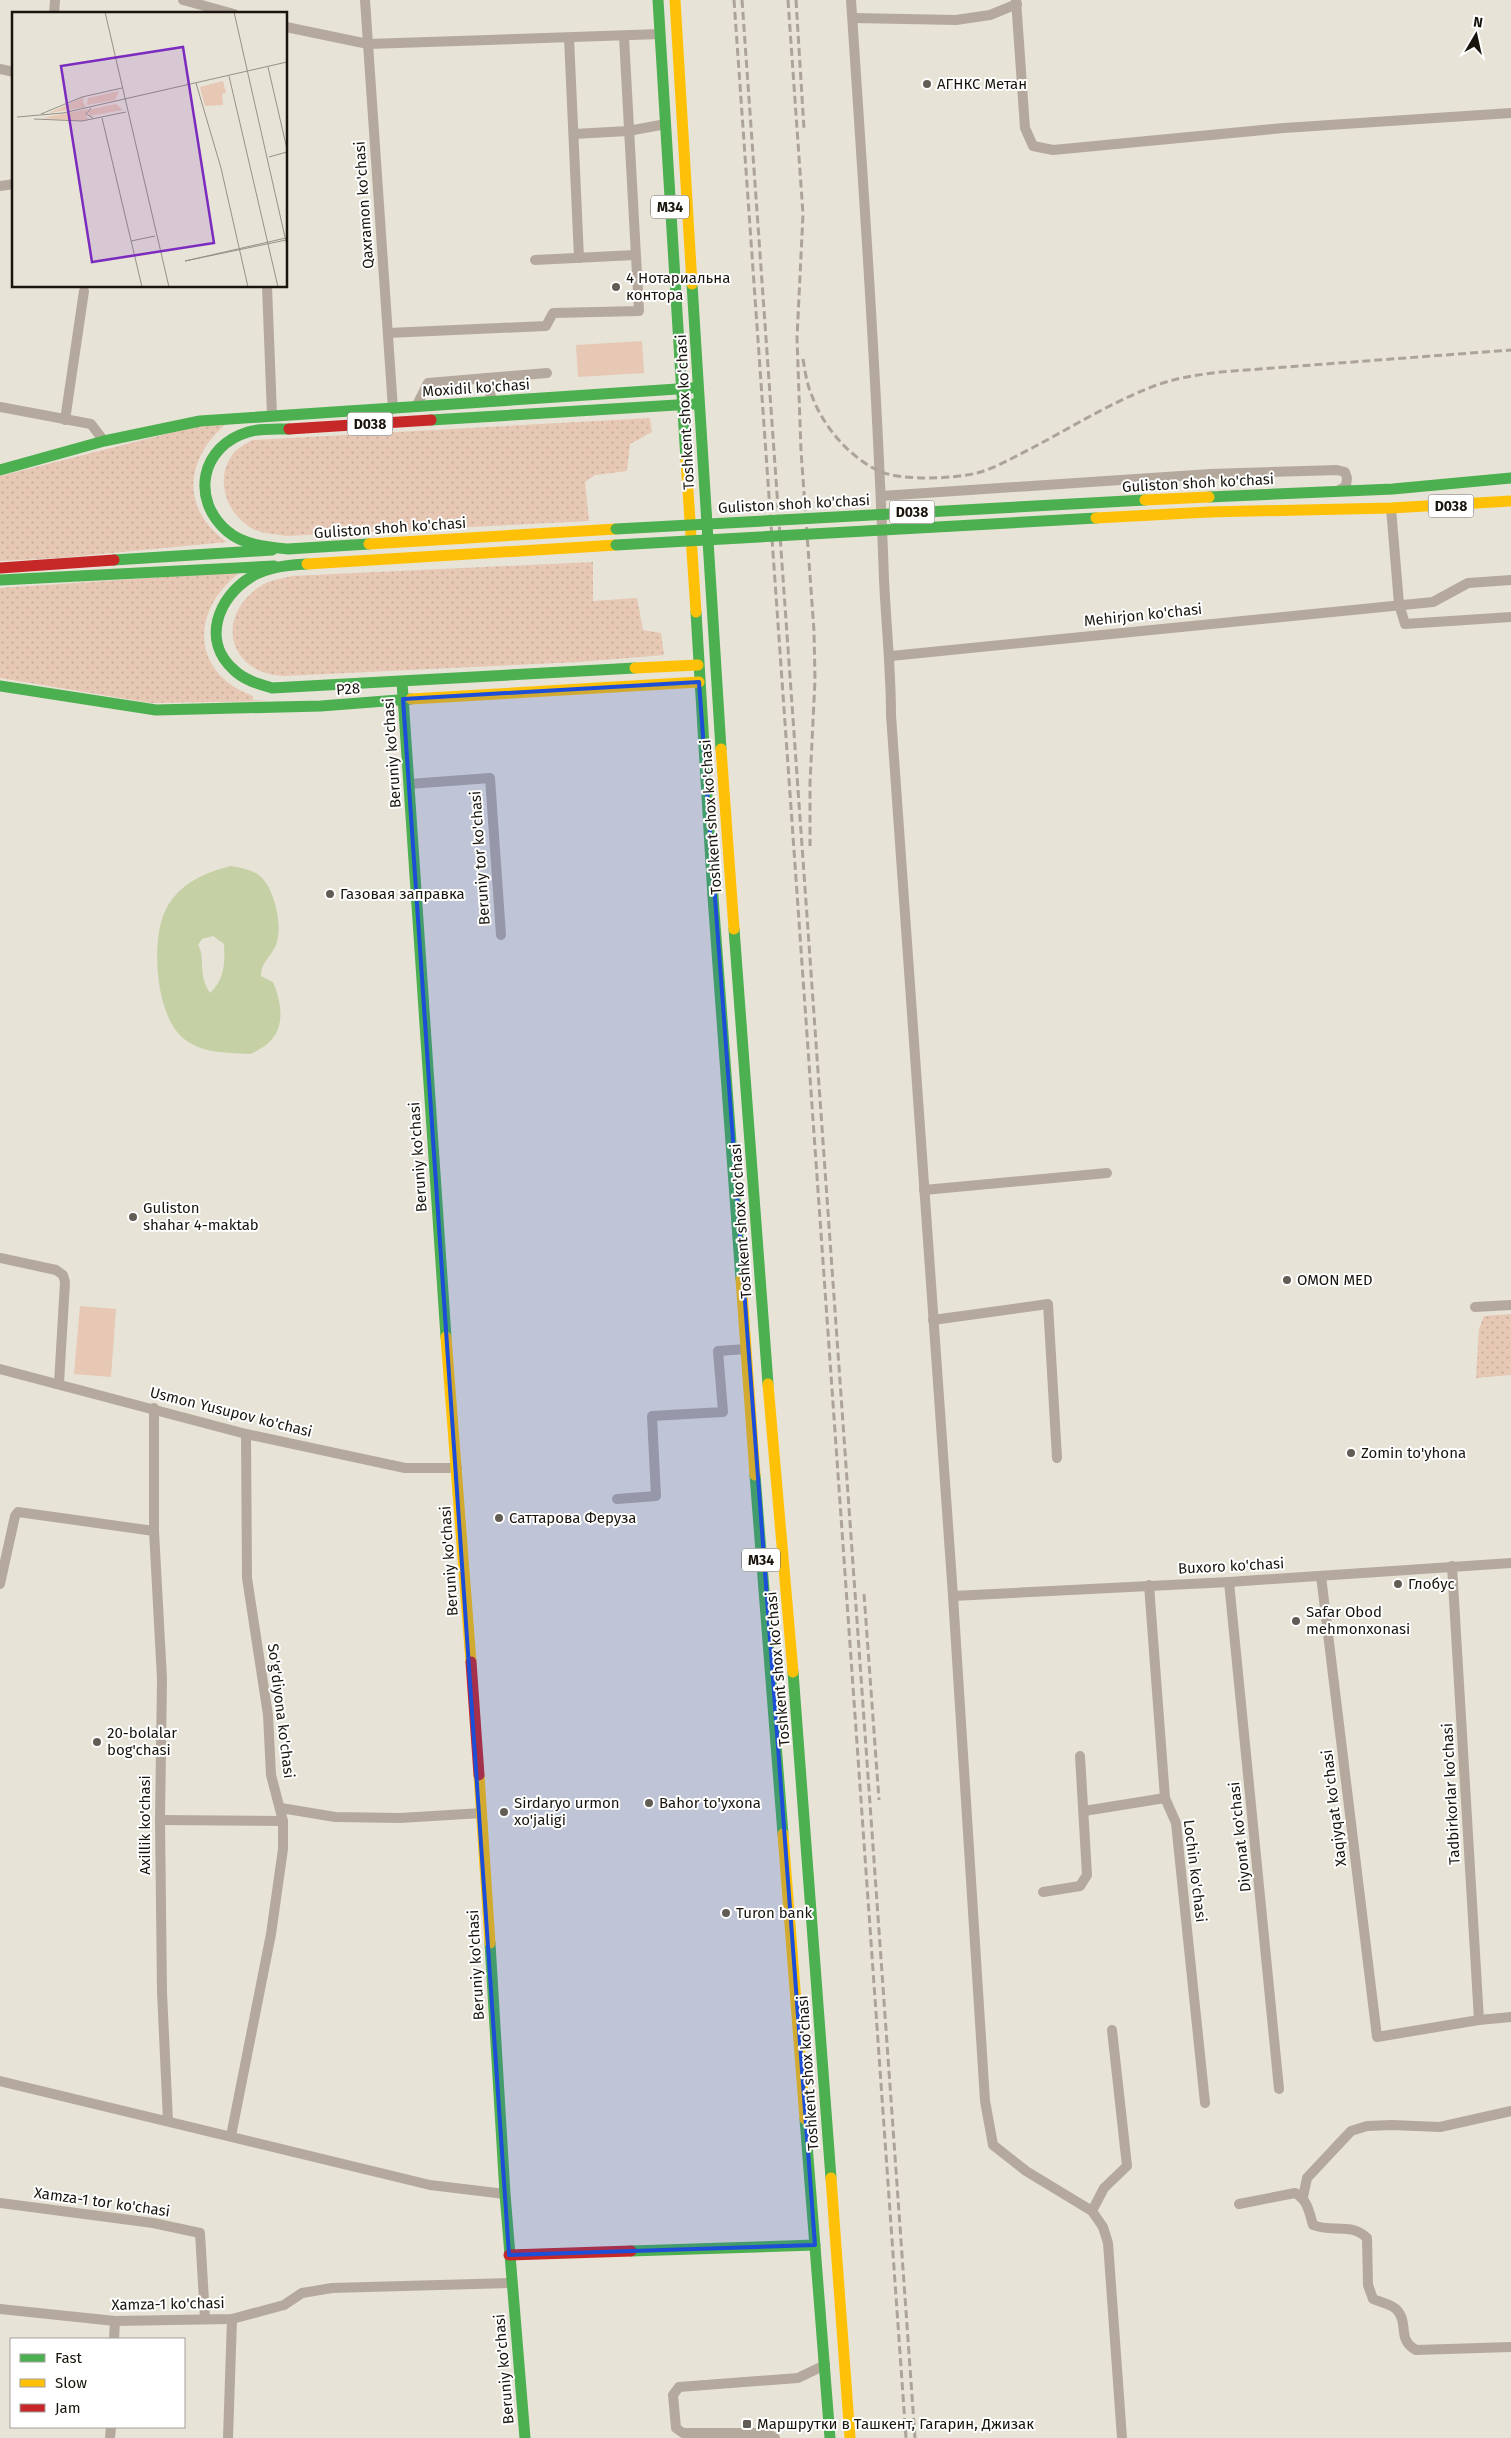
<svg xmlns="http://www.w3.org/2000/svg" width="1511" height="2438" font-family="'Fira Sans',sans-serif">
<style>
.grass{fill:url(#grass-dots)}
.pitch{fill:#e6c8b4}
.water{fill:#c5d0a5;fill-rule:evenodd}
.lines{fill:none;stroke-linecap:round;stroke-linejoin:round}
.street{stroke:#b5a99d;stroke-width:10}
.fast{stroke:#4caf50;stroke-width:11}
.slow{stroke:#ffc107;stroke-width:11}
.jam{stroke:#c62828;stroke-width:11}
.rail{stroke:#aca49b;stroke-width:3;stroke-dasharray:8 4;stroke-linecap:butt}
.fast-bridge{stroke:#4caf50;stroke-width:11}
.slow-bridge{stroke:#ffc107;stroke-width:11}
.marked{fill:#1d4ed8;fill-opacity:0.2;stroke:#1d4ed8;stroke-width:4;stroke-linejoin:round}
.poi-dot{fill:#615d54;stroke:#fff;stroke-width:2}
.labels{text-anchor:middle;stroke-width:4;stroke-linejoin:round;paint-order:stroke}
.shield{fill:#fff;stroke:#5e5b56;stroke-width:1}
.shield-label{font-size:14px;font-weight:bold;fill:#19150d}
.poi-label{font-size:15px;fill:#19150d;stroke:#fff;text-anchor:start}
.street-label{font-size:15px;fill:#19150d;stroke:#fff}
.inset-road{fill:none;stroke:#959186;stroke-width:1}
.view{fill:#7b2cbf;fill-opacity:0.15;stroke:#7b2cbf;stroke-width:2.5}
.inset-edge{fill:none;stroke:#19150d;stroke-width:2.5}
</style>
<defs>
<pattern id="grass-dots" width="8" height="8" patternUnits="userSpaceOnUse" patternTransform="scale(1.25)"><rect width="8" height="8" fill="#e6c8b4"/><path d="M2 2h.1M6 6h.1" fill="none" stroke="#c5ab9a" stroke-width="1.8" stroke-linecap="round"/></pattern>
</defs>
<rect width="100%" height="100%" fill="#e8e3d7"/>
<g class="grass">
<path d="M650 418 652 432 630 444 627 471 595 475 585 482 589 521 287 536C276 534 264 534 253 529 226 514 214 479 233 454 237 448 246 444 252 440Z"/>
<path d="M226 424C185 459 180 509 227 542L59 558 0 561V476L202 425Z"/>
<path d="M593 562V601L637 598 643 630 661 633 664 655 579 662 283 676C228 673 215 617 259 587 268 580 281 579 292 576Z"/>
<path d="M241 572C190 609 190 673 253 696V700L269 701 151 703 0 678V588Z"/>
<path d="M1511 1314V1375L1476 1378 1479 1329 1484 1316Z"/>
</g>
<g class="pitch">
<path d="M642 341 644 373 578 377 576 345Z"/>
<path d="M80 1306 116 1309 111 1377 74 1374Z"/>
</g>
<path class="water" d="M231 866C241 868 256 870 263 879 275 893 282 924 277 942 273 956 261 961 261 976L273 982C282 1003 287 1032 263 1047 259 1049 254 1053 250 1054 244 1054 237 1053 231 1053 216 1052 199 1050 187 1041 155 1021 150 940 166 909 180 883 204 873 231 866ZM213 936 224 944C225 963 225 979 210 993 197 973 206 958 198 945L202 939Z"/>
<g class="lines">
<g class="street">
<path d="M183 0 234 14"/>
<path d="M365 0 393 409"/>
<path d="M851 0C864 193 877 386 884 579 886 624 891 669 891 715L953 1596 985 2101 993 2145 1026 2171 1092 2211 1103 2227 1108 2243 1122 2438"/>
<path d="M1016 0 1025 128 1033 146 1053 150 1284 128 1511 113"/>
<path d="M54 14 55 0"/>
<path d="M853 18 956 20 990 15 1017 4"/>
<path d="M286 27 368 44 660 34"/>
<path d="M569 38 579 258"/>
<path d="M0 69 14 72"/>
<path d="M574 134 628 131 666 124"/>
<path d="M0 186 14 184"/>
<path d="M535 260 635 255"/>
<path d="M267 286 272 415"/>
<path d="M388 333 546 326 553 313 639 311 624 37"/>
<path d="M487 378 492 402"/>
<path d="M0 407 91 424 104 441"/>
<path d="M416 407 428 383 547 373"/>
<path d="M65 420 84 291"/>
<path d="M881 496 1210 474 1337 470 1345 472 1347 478 1346 486 1338 491"/>
<path d="M1391 508 1399 604 1405 624 1511 617"/>
<path d="M891 656 1433 602 1468 583 1511 580"/>
<path d="M409 784 490 778 501 935"/>
<path d="M924 1190 1107 1173"/>
<path d="M0 1258 56 1270 63 1275 65 1282 59 1383"/>
<path d="M1475 1307 1511 1305"/>
<path d="M933 1320 1048 1304 1057 1458"/>
<path d="M0 1369 246 1434 405 1468H457"/>
<path d="M154 1408V1531L162 1679 160 1820 162 1992 168 2121"/>
<path d="M617 1499 656 1496 652 1416 723 1412 718 1351 746 1349"/>
<path d="M1452 1566 1479 2020"/>
<path d="M1321 1576 1377 2037 1479 2020 1511 2017"/>
<path d="M1229 1582 1279 2089"/>
<path d="M0 1584 15 1516 18 1512 154 1531"/>
<path d="M1149 1585 1165 1798 1176 1823 1205 2103"/>
<path d="M953 1596 1229 1582 1511 1563"/>
<path d="M281 1808 335 1817 400 1818 482 1813"/>
<path d="M1084 1811 1165 1798"/>
<path d="M160 1820 283 1821"/>
<path d="M1043 1892 1080 1886 1087 1875 1080 1756"/>
<path d="M0 2081 430 2185 505 2194"/>
<path d="M231 2136 271 1934 283 1849V1821L271 1775 268 1715 247 1578 246 1434"/>
<path d="M1303 2197 1307 2178 1351 2131 1367 2126 1392 2125 1440 2127 1511 2111"/>
<path d="M0 2203 153 2223 200 2233 205 2318"/>
<path d="M1239 2204 1295 2193C1308 2200 1309 2212 1313 2225 1332 2233 1350 2222 1367 2238L1368 2285 1373 2299C1380 2302 1391 2304 1396 2309 1410 2323 1396 2339 1416 2350L1511 2347"/>
<path d="M1092 2211 1104 2188 1127 2166 1112 2030"/>
<path d="M0 2309 115 2321 232 2319 284 2305 302 2293 332 2288 511 2283"/>
<path d="M114 2339 115 2321"/>
<path d="M110 2438 111 2427"/>
<path d="M228 2438 232 2319"/>
<path d="M775 2438 767 2433H683L676 2428 673 2395 679 2387 798 2378 825 2365"/>
</g>
<g class="fast">
<path d="M658 0 686 460"/>
<path d="M692 284 721 749"/>
<path d="M431 420 693 404"/>
<path d="M289 429C276 429 260 428 248 432 201 446 190 499 227 531 243 545 267 547 288 549L369 544"/>
<path d="M0 470 104 441 200 421 692 388"/>
<path d="M1209 497 1393 489 1511 478"/>
<path d="M114 560 272 550"/>
<path d="M307 564C288 565 267 567 251 577 218 597 201 641 234 670 244 680 259 684 272 688L635 668"/>
<path d="M0 580 274 566"/>
<path d="M696 612 713 897 741 1279"/>
<path d="M402 682 446 1337"/>
<path d="M0 686 156 710 321 706 411 699"/>
<path d="M734 929 768 1384"/>
<path d="M755 1475 783 1834"/>
<path d="M793 1672 831 2178"/>
<path d="M490 1943 505 2194 525 2438"/>
<path d="M805 2119 830 2438"/>
<path d="M631 2251 815 2245"/>
</g>
<g class="slow">
<path d="M675 0 692 284"/>
<path d="M686 460 696 612"/>
<path d="M1209 512 1391 508 1511 501"/>
<path d="M369 544 616 529"/>
<path d="M307 564 616 545"/>
<path d="M635 668 698 665"/>
<path d="M411 699 699 682"/>
<path d="M721 749 734 929"/>
<path d="M741 1279 755 1475"/>
<path d="M446 1337 471 1662"/>
<path d="M768 1384 793 1672"/>
<path d="M479 1775 490 1943"/>
<path d="M783 1834 805 2119"/>
<path d="M831 2178 850 2438"/>
</g>
<g class="jam">
<path d="M289 429 431 420"/>
<path d="M0 568 114 560"/>
<path d="M471 1662 479 1775"/>
<path d="M509 2255 631 2251"/>
</g>
<g class="rail">
<path d="M734 0 906 2438"/>
<path d="M742 0 915 2438"/>
<path d="M788 0 803 214 797 338 801 451 814 631 815 680 810 783V846"/>
<path d="M796 0 804 129"/>
<path d="M803 359C805 371 807 385 812 396 823 426 849 457 879 471 901 481 953 479 977 473 996 468 1014 457 1032 448 1072 427 1112 402 1154 386 1175 378 1197 375 1220 372L1511 350"/>
<path d="M864 1594 879 1800"/>
</g>
<g class="fast-bridge">
<path d="M616 529 1145 500"/>
<path d="M616 545 1096 518"/>
</g>
<g class="slow-bridge">
<path d="M1145 500 1209 497"/>
<path d="M1096 518 1209 512"/>
</g>
</g>
<path class="marked" d="M699 682 815 2245 509 2255 403 699Z"/>
<g class="poi-dot">
<circle cx="927" cy="84" r="5"/>
<circle cx="616" cy="287" r="5"/>
<circle cx="330" cy="894" r="5"/>
<circle cx="133" cy="1217" r="5"/>
<circle cx="1287" cy="1280" r="5"/>
<circle cx="1351" cy="1453" r="5"/>
<circle cx="499" cy="1518" r="5"/>
<circle cx="1398" cy="1584" r="5"/>
<circle cx="1296" cy="1621" r="5"/>
<circle cx="97" cy="1742" r="5"/>
<circle cx="649" cy="1803" r="5"/>
<circle cx="504" cy="1812" r="5"/>
<circle cx="726" cy="1913" r="5"/>
<rect x="742" y="2419" width="10" height="10" rx="2.5"/>
</g>
<g class="labels">
<g class="shield">
<rect x="651" y="195.5" width="38" height="23" rx="4"/>
<rect x="347.5" y="412.5" width="45" height="23" rx="4"/>
<rect x="1428.5" y="494.5" width="45" height="23" rx="4"/>
<rect x="889.5" y="500.5" width="45" height="23" rx="4"/>
<rect x="742" y="1548.5" width="38" height="23" rx="4"/>
</g>
<g class="shield-label">
<text x="670" y="212">M34</text>
<text x="370" y="429">D038</text>
<text x="1451" y="511">D038</text>
<text x="912" y="517">D038</text>
<text x="761" y="1565">M34</text>
</g>
<g class="poi-label">
<text x="937" y="89">АГНКС Метан</text>
<text x="626" y="283">4 Нотариальна<tspan x="626" dy="17">контора</tspan></text>
<text x="340" y="899">Газовая заправка</text>
<text x="143" y="1213">Guliston<tspan x="143" dy="17">shahar 4-maktab</tspan></text>
<text x="1297" y="1285">OMON MED</text>
<text x="1361" y="1458">Zomin to'yhona</text>
<text x="509" y="1523">Саттарова Феруза</text>
<text x="1408" y="1589">Глобус</text>
<text x="1306" y="1617">Safar Obod<tspan x="1306" dy="17">mehmonxonasi</tspan></text>
<text x="107" y="1738">20-bolalar<tspan x="107" dy="17">bog'chasi</tspan></text>
<text x="514" y="1808">Sirdaryo urmon<tspan x="514" dy="17">xo'jaligi</tspan></text>
<text x="659" y="1808">Bahor to'yxona</text>
<text x="736" y="1918">Turon bank</text>
<text x="757" y="2429">Маршрутки в Ташкент, Гагарин, Джизак</text>
</g>
<g class="street-label">
<text transform="translate(364 205) rotate(-94)" y="5">Qaxramon ko'chasi</text>
<text transform="translate(476 388) rotate(-4)" y="5">Moxidil ko'chasi</text>
<text transform="translate(685 412) rotate(-93)" y="5">Toshkent shox ko'chasi</text>
<text transform="translate(1198 483) rotate(-3)" y="5">Guliston shoh ko'chasi</text>
<text transform="translate(794 504) rotate(-3)" y="5">Guliston shoh ko'chasi</text>
<text transform="translate(390 528) rotate(-4)" y="5">Guliston shoh ko'chasi</text>
<text transform="translate(1143 615) rotate(-6)" y="5">Mehirjon ko'chasi</text>
<text transform="translate(348 689) rotate(-5)" y="5">Р28</text>
<text transform="translate(392 753) rotate(-94)" y="5">Beruniy ko'chasi</text>
<text transform="translate(711 817) rotate(-94)" y="5">Toshkent shox ko'chasi</text>
<text transform="translate(480 858) rotate(-94)" y="5">Beruniy tor ko'chasi</text>
<text transform="translate(418 1157) rotate(-94)" y="5">Beruniy ko'chasi</text>
<text transform="translate(741 1221) rotate(-94)" y="5">Toshkent shox ko'chasi</text>
<text transform="translate(231 1412) rotate(14)" y="5">Usmon Yusupov ko'chasi</text>
<text transform="translate(449 1561) rotate(-94)" y="5">Beruniy ko'chasi</text>
<text transform="translate(1231 1566) rotate(-3)" y="5">Buxoro ko'chasi</text>
<text transform="translate(778 1669) rotate(-95)" y="5">Toshkent shox ko'chasi</text>
<text transform="translate(281 1711) rotate(83)" y="5">So'g'diyona ko'chasi</text>
<text transform="translate(1451 1794) rotate(-93)" y="5">Tadbirkorlar ko'chasi</text>
<text transform="translate(1334 1808) rotate(-97)" y="5">Xaqiyqat ko'chasi</text>
<text transform="translate(145 1825) rotate(-90)" y="5">Axillik ko'chasi</text>
<text transform="translate(1240 1837) rotate(-96)" y="5">Diyonat ko'chasi</text>
<text transform="translate(1195 1871) rotate(83)" y="5">Lochin ko'chasi</text>
<text transform="translate(476 1965) rotate(-93)" y="5">Beruniy ko'chasi</text>
<text transform="translate(808 2073) rotate(-94)" y="5">Toshkent shox ko'chasi</text>
<text transform="translate(102 2202) rotate(8)" y="5">Xamza-1 tor ko'chasi</text>
<text transform="translate(168 2304) rotate(-1)" y="5">Xamza-1 ko'chasi</text>
<text transform="translate(504 2369) rotate(-95)" y="5">Beruniy ko'chasi</text>
</g>
</g>
<g transform="translate(12 12)">
<rect width="275" height="275" fill="#e8e3d7"/>
<path d="M107 79 103 88 75 93 76 86ZM72 85 71 90 74 95 37 101ZM104 92 111 98 77 104 76 99 80 97ZM76 97 74 104 77 107 70 109 30 106Z" fill="#e6c8b4"/>
<path d="M211 69 214 81 210 82 211 93 193 94 188 75Z" fill="#e6c8b4"/>
<path class="inset-road" d="M93 0 157 275M222 0 275 234M256 55 275 137M217 64 266 275M184 71 209 156 236 275M79 96 74 102 81 106M29 102 70 85 110 76M5 105 51 101 275 50M90 106 130 275M22 107 70 109 114 100M257 145 275 140M274 228 173 249 274 226M119 229 143 224"/>
<path class="view" d="M171 35 202 231 80 250 49 54Z"/>
<rect width="275" height="275" class="inset-edge"/>
</g>
<rect x="10" y="2338" width="175" height="90" fill="#ffffff" stroke="#a3a19e"/>
<rect x="20" y="2354" width="25" height="8" fill="#4caf50" stroke="#a3a19e"/>
<text x="55" y="2363" font-size="15" fill="#19150d">Fast</text>
<rect x="20" y="2379" width="25" height="8" fill="#ffc107" stroke="#a3a19e"/>
<text x="55" y="2388" font-size="15" fill="#19150d">Slow</text>
<rect x="20" y="2404" width="25" height="8" fill="#c62828" stroke="#a3a19e"/>
<text x="55" y="2413" font-size="15" fill="#19150d">Jam</text>
<g transform="translate(1476 35) rotate(9)" stroke="#ffffff" stroke-width="4" paint-order="stroke">
<path d="M0-4L9 19L0 12L-9 19Z" fill="#19150d"/>
<text y="-8" font-size="14" font-weight="bold" text-anchor="middle" fill="#19150d">N</text>
</g>
</svg>
